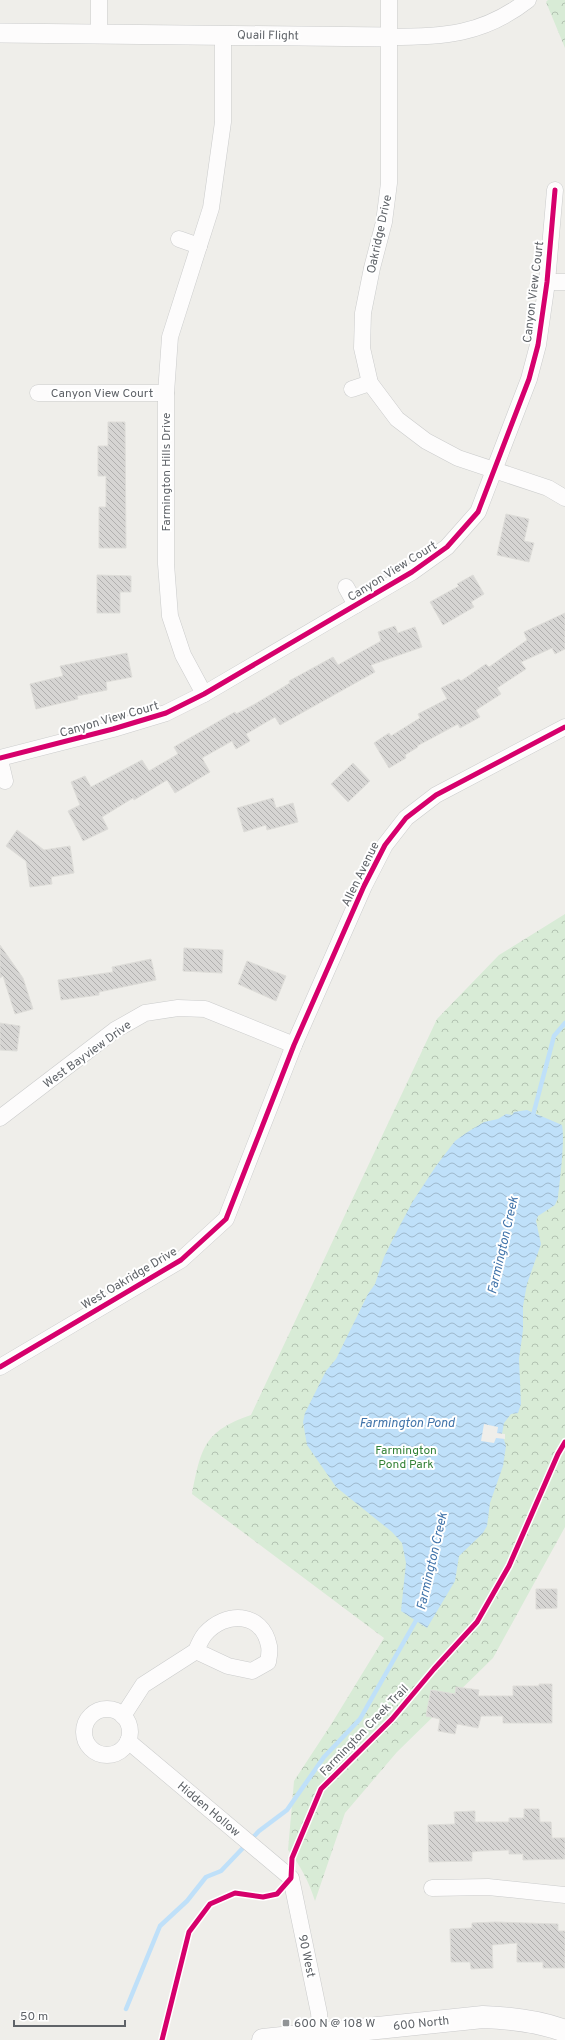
<svg xmlns="http://www.w3.org/2000/svg" width="565" height="2040" font-family="Overpass,sans-serif">
<style>
.park{fill:url(#park-crowns)}
.water{fill:url(#water-waves)}
.pier{fill:#efeeea}
.lines{fill:none;stroke-linecap:round;stroke-linejoin:round}
.stream{stroke:#bfe0f9;stroke-width:4.5}
.building{fill:url(#building-back-hatch);stroke:#deddd9}
.minor-casing{stroke:#cbcccc;stroke-width:17}
.tertiary-casing{stroke:#cbcccc;stroke-width:20}
.secondary-casing{stroke:#cacacb;stroke-width:23}
.minor{stroke:#fdfcfc;stroke-width:16}
.tertiary{stroke:#fdfcfc;stroke-width:19}
.secondary{stroke:#fdfcfc;stroke-width:22}
.cycleway-casing{stroke:#fff;stroke-width:8}
.cycleway{stroke:#d6006c;stroke-width:5}
.poi-dot{fill:#919496;stroke:#fff;stroke-width:1.5}
.labels{text-anchor:middle;stroke-width:4;stroke-linejoin:round;paint-order:stroke}
.street-label{font-size:12px;fill:#5f6368;stroke:#fff}
.park-label{font-size:12px;fill:#348238;stroke:#fff}
.poi-label{font-size:12px;fill:#5f6368;stroke:#fff;text-anchor:start}
.water-label{font-size:13px;font-style:italic;fill:#4174aa;stroke:#fff}
</style>
<defs>
<pattern id="park-crowns" width="20" height="18" patternUnits="userSpaceOnUse"><rect width="20" height="18" fill="#d8ebd6"/><path d="M2 6a3 3 0 1 1 6 0M12 15a3 3 0 1 1 6 0" fill="none" stroke="#b2c2b1"/></pattern>
<pattern id="water-waves" width="16" height="10" patternUnits="userSpaceOnUse"><rect width="16" height="10" fill="#bfe0f9"/><path d="M0 5q4-4 8 0t8 0" fill="none" stroke="#9eb9cd"/></pattern>
<pattern id="building-back-hatch" width="6" height="6" patternUnits="userSpaceOnUse"><rect width="6" height="6" fill="#d6d5d3"/><path d="M-1 5l2 2M0 0l6 6M5-1l2 2" fill="none" stroke="#b1b0af"/></pattern>
</defs>
<rect width="100%" height="100%" fill="#efeeea"/>
<g class="park">
<path d="M548 0H565V48L546 2Z"/>
<path d="M565 914V1527L493 1658 397 1752 345 1813 315 1901C309 1882 301 1866 288 1850L294 1781 332 1723 384 1638 192 1494C201 1448 204 1431 251 1415L437 1019 499 955Z"/>
</g>
<path class="water" d="M527 1110 562 1125C565 1140 560 1180 558 1198L555 1205 538 1216 536 1221 541 1244 527 1284 523 1306V1330L519 1359 521 1404 518 1413 511 1414 504 1423 502 1434 506 1446 503 1466 490 1503 487 1526 483 1533 459 1556 455 1581 427 1628 401 1611 406 1563 402 1543 392 1532 336 1487 307 1445 303 1422 305 1413 326 1371 336 1359 368 1294 375 1284 384 1257 398 1229 413 1201 436 1166 455 1141 466 1133 484 1122 498 1119 506 1114 512 1115 514 1112Z"/>
<path class="pier" d="M484 1424 498 1427 497 1433 505 1434V1439L496 1438 494 1443 481 1441Z"/>
<g class="lines">
<g class="stream">
<path d="M532 1119 554 1036 565 1023"/>
<path d="M126 2009 160 1926 187 1901 206 1877 221 1871 259 1831 287 1810 324 1757 360 1719 418 1617"/>
</g>
</g>
<g class="building">
<path d="M108 422H125L126 548H99V507H106V476H98V446H108Z"/>
<path d="M506 514 529 519 524 541 534 543 529 562 497 555Z"/>
<path d="M97 575 131 576V592H120V613H97Z"/>
<path d="M473 575 484 594 471 602 474 607 443 625 430 602 459 586 457 584Z"/>
<path d="M565 613V649L555 654 552 648 521 662 526 669 497 688 501 694 476 710 480 717 460 728 458 724 417 746 418 747 405 755 406 758 389 768 374 743 389 733 391 736 420 718 418 714 447 699 441 688 459 679 461 681 486 664 489 667 527 640 524 632Z"/>
<path d="M395 626 398 633 415 627 422 647 371 665 375 672 280 725 275 717 246 734 250 741 236 749 232 741 202 758 210 772 175 793 167 780 134 800 133 798 102 817 108 829 83 841 68 811 80 805 71 782 85 776 91 787 142 760 149 771 178 754 174 747 235 712 236 714 255 704 290 683 289 681 333 657 338 665 381 641 378 632Z"/>
<path d="M127 653 132 677 106 682 107 690 77 696 78 699 36 709 30 684 63 676 60 666Z"/>
<path d="M353 763 370 781 348 802 331 784Z"/>
<path d="M273 798 276 808 293 803 298 822 267 830 266 825 244 832 237 808Z"/>
<path d="M17 830 44 850 70 846 74 873 51 877 52 884 30 887 26 861 6 846Z"/>
<path d="M0 945 23 978 33 1009 15 1014 3 976 0 978Z"/>
<path d="M184 948 223 950 222 973 183 971Z"/>
<path d="M151 959 156 980 99 992V995L61 1000 58 980 113 972 112 967Z"/>
<path d="M247 961 286 976 276 1001 238 984Z"/>
<path d="M0 1023 20 1026 17 1051 0 1050Z"/>
<path d="M536 1589H557V1608L536 1609Z"/>
<path d="M539 1684H552V1723H503V1716H481L478 1728 457 1724 455 1734 438 1731 440 1719 426 1716 431 1690 455 1694 456 1687 479 1690 478 1696H513V1686H539Z"/>
<path d="M524 1809H539L540 1822H551L552 1838H565V1859L523 1860V1854H509V1850L481 1851 472 1852V1861L429 1862 428 1825 455 1824 454 1812 475 1811V1822H509V1818H524Z"/>
<path d="M496 1922 558 1924V1931H565V1968H543V1962H517V1943L492 1945 493 1968 471 1969 470 1962H451L450 1929 472 1928V1923Z"/>
</g>
<g class="lines">
<defs>
<g id="minor">
<path d="M389 0V183L384 222 372 268 363 313 362 348 370 383 397 419 426 441 458 458 548 488 565 498"/>
<path d="M99 34V0"/>
<path d="M389 37C443 37 483 35 528 0"/>
<path d="M179 239 199 246"/>
<path d="M547 282H565"/>
<path d="M352 389 370 383"/>
<path d="M38 393H166"/>
<path d="M346 587 356 605"/>
<path d="M204 694 183 655 170 616 166 564V393L170 337 211 208 223 122V35"/>
<path d="M0 758 113 729 166 713 204 694 412 572 447 547 478 512 529 379 538 345 547 282 555 190"/>
<path d="M0 760 5 781"/>
<path d="M0 1118 115 1030 145 1013 178 1008 205 1009 294 1045"/>
<path d="M0 1367 181 1260 226 1219 294 1045 364 886 385 845 406 818 436 795 565 727"/>
<circle cx="107" cy="1732" r="23"/>
<path d="M123 1716 143 1685 196 1651 228 1666 252 1671 268 1662C269 1657 270 1651 269 1646 262 1611 225 1611 205 1634 201 1639 198 1646 196 1651"/>
<path d="M128 1741 291 1878 319 2013 321 2040"/>
<path d="M432 1888 488 1887 565 1895"/>
</g>
<path id="tertiary" d="M0 33 389 37"/>
<path id="secondary" d="M263 2040 483 2017C512 2018 538 2021 565 2031"/>
</defs>
<use href="#minor" class="minor-casing"/>
<use href="#tertiary" class="tertiary-casing"/>
<use href="#secondary" class="secondary-casing"/>
<use href="#minor" class="minor"/>
<use href="#tertiary" class="tertiary"/>
<use href="#secondary" class="secondary"/>
<defs>
<g id="cycleway">
<path d="M0 758 113 729 166 713 204 694 412 572 447 547 478 512 529 379 538 345 547 282 555 190"/>
<path d="M0 1367 181 1260 226 1219 294 1045 364 886 385 845 406 818 436 795 565 727"/>
<path d="M162 2040 189 1932 210 1904 235 1893 263 1897 277 1894 291 1878 292 1858 321 1789 392 1719 434 1669 477 1622 509 1566 558 1454 565 1442"/>
</g>
</defs>
<use href="#cycleway" class="cycleway-casing"/>
<use href="#cycleway" class="cycleway"/>
</g>
<rect class="poi-dot" x="282" y="2019" width="8" height="8" rx="2"/>
<g class="labels">
<g class="street-label">
<text transform="translate(268 35) rotate(1)" y="4">Quail Flight</text>
<text transform="translate(379 234) rotate(-78)" y="4">Oakridge Drive</text>
<text transform="translate(533 292) rotate(-83)" y="4">Canyon View Court</text>
<text x="102" y="397">Canyon View Court</text>
<text transform="translate(166 472) rotate(-90)" y="4">Farmington Hills Drive</text>
<text transform="translate(392 571) rotate(-32)" y="4">Canyon View Court</text>
<text transform="translate(109 719) rotate(-16)" y="4">Canyon View Court</text>
<text transform="translate(360 874) rotate(-64)" y="4">Allen Avenue</text>
<text transform="translate(87 1054) rotate(-36)" y="4">West Bayview Drive</text>
<text transform="translate(129 1278) rotate(-31)" y="4">West Oakridge Drive</text>
<text transform="translate(364 1730) rotate(-46)" y="4">Farmington Creek Trail</text>
<text transform="translate(209 1809) rotate(40)" y="4">Hidden Hollow</text>
<text transform="translate(307 1956) rotate(78)" y="4">90 West</text>
<text transform="translate(421 2023) rotate(-6)" y="4">600 North</text>
</g>
<g class="park-label">
<text x="406" y="1454">Farmington<tspan x="406" dy="14">Pond Park</tspan></text>
</g>
<g class="poi-label">
<text x="294" y="2027">600 N @ 108 W</text>
</g>
<g class="water-label">
<text transform="translate(502 1245) rotate(-77)" y="5">Farmington Creek</text>
<text x="407" y="1427">Farmington Pond</text>
<text transform="translate(431 1561) rotate(-77)" y="5">Farmington Creek</text>
</g>
</g>
<path d="M14 2020v6h111v-6" fill="none" stroke="#5f6368" stroke-width="2"/>
<text x="20" y="2020" font-size="12" fill="#5f6368" stroke="#ffffff" stroke-width="3" paint-order="stroke">50 m</text>
</svg>
